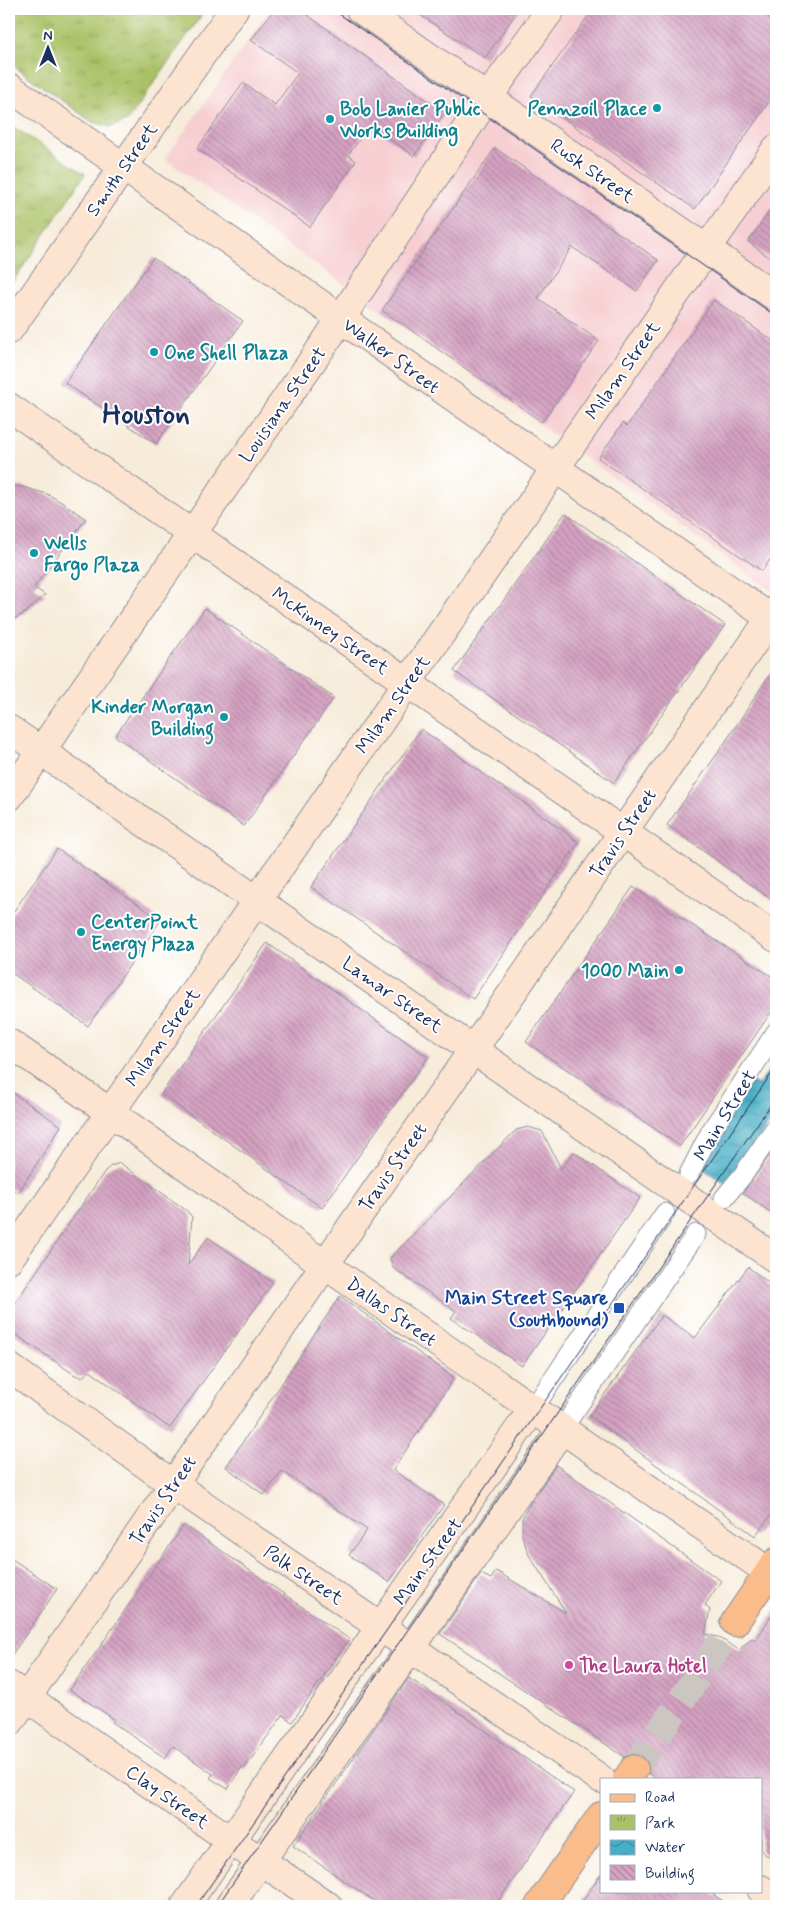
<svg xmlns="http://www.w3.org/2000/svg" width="785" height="1915" font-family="Mynerve,sans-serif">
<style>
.built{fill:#f7cfd2}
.park{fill:url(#park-tufts);stroke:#637862}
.water{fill:url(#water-waves);stroke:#306f92}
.building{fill:url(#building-back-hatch)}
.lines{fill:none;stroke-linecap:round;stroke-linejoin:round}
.primary-tunnel{stroke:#cbc6c1;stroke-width:28;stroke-dasharray:28 14;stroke-linecap:butt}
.street-casing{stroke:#898e9c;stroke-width:21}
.secondary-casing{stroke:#898e9c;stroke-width:30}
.primary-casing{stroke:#898e9c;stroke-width:30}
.street{stroke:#fff;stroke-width:19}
.secondary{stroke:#fde4d0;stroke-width:28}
.primary{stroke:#f9bc8a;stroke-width:28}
.tram{stroke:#1b2f5e;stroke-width:1}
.culture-dot{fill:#0f9aa8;stroke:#fff;stroke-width:2}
.transit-dot{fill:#1a4fb4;stroke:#fff;stroke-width:2}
.hotel-dot{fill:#d1479c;stroke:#fff;stroke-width:2}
.labels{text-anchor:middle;stroke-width:4;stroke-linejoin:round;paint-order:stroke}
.culture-label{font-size:19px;font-weight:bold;fill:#0d838f;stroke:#fff;text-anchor:start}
.street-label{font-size:19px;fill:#1b2f5e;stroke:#fff}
.transit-label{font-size:19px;font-weight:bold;fill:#164399;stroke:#fff;text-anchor:end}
.hotel-label{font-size:19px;font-weight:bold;fill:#b23c85;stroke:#fff;text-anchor:start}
.town-label{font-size:29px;font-weight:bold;fill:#1b2f5e;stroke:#fff}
</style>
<defs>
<pattern id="park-tufts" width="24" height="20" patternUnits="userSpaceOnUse" patternTransform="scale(1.25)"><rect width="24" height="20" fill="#abc166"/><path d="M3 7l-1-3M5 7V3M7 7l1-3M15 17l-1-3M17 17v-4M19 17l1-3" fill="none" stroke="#8a9d57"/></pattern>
<pattern id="water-waves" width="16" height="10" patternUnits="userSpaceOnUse" patternTransform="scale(1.25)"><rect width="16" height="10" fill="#46afc5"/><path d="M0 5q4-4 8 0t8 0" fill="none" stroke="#3a8fa3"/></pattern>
<pattern id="building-back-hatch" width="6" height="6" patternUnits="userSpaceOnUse" patternTransform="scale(1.25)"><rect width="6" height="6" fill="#d5a2c1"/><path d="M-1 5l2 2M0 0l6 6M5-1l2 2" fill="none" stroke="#ac84a0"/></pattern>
</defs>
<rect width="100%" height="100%" fill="#fff"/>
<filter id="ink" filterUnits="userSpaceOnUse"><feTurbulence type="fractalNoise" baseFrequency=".02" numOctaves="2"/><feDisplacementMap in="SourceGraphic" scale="10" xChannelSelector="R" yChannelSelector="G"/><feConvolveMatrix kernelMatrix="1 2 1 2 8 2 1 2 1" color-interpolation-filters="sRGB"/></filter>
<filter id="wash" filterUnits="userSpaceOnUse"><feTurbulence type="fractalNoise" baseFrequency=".0096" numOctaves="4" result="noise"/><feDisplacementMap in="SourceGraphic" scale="20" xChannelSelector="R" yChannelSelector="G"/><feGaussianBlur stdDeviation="1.12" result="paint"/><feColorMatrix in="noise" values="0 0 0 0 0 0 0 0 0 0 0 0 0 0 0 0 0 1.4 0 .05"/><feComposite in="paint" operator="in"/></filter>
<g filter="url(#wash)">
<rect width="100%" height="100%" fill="#f7ecda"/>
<path class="built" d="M270 9H770L776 13V594L338 280 165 159Z"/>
<g class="park">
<path d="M9 9H206L127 121 111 127 92 122 9 63Z"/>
<path d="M9 124 85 174 9 288Z"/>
</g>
<path class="water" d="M776 1048V1114L742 1162 724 1183 699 1166 752 1082 758 1085 774 1063 769 1058Z"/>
<g id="blocks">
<g class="building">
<path d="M274 9H299L445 113 414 156 370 125 348 155 356 161 310 227 197 149 243 83 275 105 298 73 251 40Z"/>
<path d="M411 9H519L485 58Z"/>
<path d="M593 9H756L776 23V92L695 209 531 96Z"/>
<path d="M495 148 658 260 637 291 572 247 538 298 599 341 542 422 382 310Z"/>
<path d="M776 202V262L748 242Z"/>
<path d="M153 258 243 321 156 444 65 383Z"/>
<path d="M714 300 776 343V551L762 571 598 458 623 423 627 426Z"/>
<path d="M9 486 23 487 47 494 63 503 86 519 34 587 45 595 25 613 9 622Z"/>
<path d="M565 513 725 625 614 783 454 671Z"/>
<path d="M205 608 334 698 244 826 115 736Z"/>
<path d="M776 665V903L667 825 722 747Z"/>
<path d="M421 729 579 842 473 999 311 887Z"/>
<path d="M57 849 161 920 88 1026 9 971V918Z"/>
<path d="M633 887 776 979V1005L680 1146 526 1042Z"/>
<path d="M267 943 428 1057 322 1208 161 1094Z"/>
<path d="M9 1090 61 1126 18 1193 9 1187Z"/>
<path d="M528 1127 542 1131 561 1169 574 1152 640 1198 522 1366 451 1318 456 1311 393 1268 390 1258 516 1130Z"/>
<path d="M776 1146V1216L743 1193Z"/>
<path d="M120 1163 186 1210 192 1217 188 1265 208 1237 273 1283 170 1428 90 1371 82 1377 75 1375 9 1330V1312L105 1171 111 1166Z"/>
<path d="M748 1267 776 1288V1508L755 1536 589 1416 662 1315 695 1338Z"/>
<path d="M340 1296 454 1378 393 1470 444 1505 389 1582 349 1555 367 1530 282 1471 264 1495 226 1467Z"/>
<path d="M556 1465 721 1581 705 1605 710 1610 705 1634 718 1637 739 1650 752 1638 756 1640 776 1608V1862L761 1851V1779H657L649 1773 648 1763 643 1756 635 1753 625 1757 440 1634 481 1574 491 1579 496 1571 566 1613 529 1555 522 1536V1518L529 1505Z"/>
<path d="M184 1525 349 1639 292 1722 283 1715 244 1769 242 1767 228 1789 210 1778 213 1774 173 1746 165 1758 112 1722 114 1719 70 1690Z"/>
<path d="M9 1557 57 1589 9 1659Z"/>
<path d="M409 1678 574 1792 495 1906H381L293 1846Z"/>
<path d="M601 1874V1891H708L730 1906H579Z"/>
</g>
</g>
</g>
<g filter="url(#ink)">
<use href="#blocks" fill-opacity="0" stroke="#898e9c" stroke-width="1"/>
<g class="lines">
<path class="primary-tunnel" d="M634 1769 735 1622"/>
<defs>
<g id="street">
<path d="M689 1174 711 1131 776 1032"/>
<path d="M724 1198 743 1175 776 1127"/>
<path d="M533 1409 665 1213"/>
<path d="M562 1429 696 1234"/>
</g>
<g id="secondary">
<path d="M360 9 776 297"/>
<path d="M9 87C264 266 519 445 776 622"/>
<path d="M9 330 234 9"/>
<path d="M9 407 776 938"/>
<path d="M9 729 776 1259"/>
<path d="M9 797 324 344 479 110 551 9"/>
<path d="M9 1043 110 1112 325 1265 776 1577"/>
<path d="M9 1259 776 149"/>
<path d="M9 1367 173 1484 601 1779"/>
<path d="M9 1685 230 1840 328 1906"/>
<path d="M9 1723 776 610"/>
<path d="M761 1889 776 1900"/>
<path d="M185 1906 533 1409"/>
<path d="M229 1906 411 1648 562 1429"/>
</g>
<g id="primary">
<path d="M735 1622 776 1562"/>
<path d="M627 1779 634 1769"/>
<path d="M539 1906 601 1816"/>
</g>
</defs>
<use href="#street" class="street-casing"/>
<use href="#secondary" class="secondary-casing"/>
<use href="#primary" class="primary-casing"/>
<use href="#street" class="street"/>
<use href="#secondary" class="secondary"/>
<use href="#primary" class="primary"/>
<g class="tram">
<path d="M332 9 776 316"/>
<path d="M196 1906 776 1067"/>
<path d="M217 1906 776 1097"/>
</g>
</g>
</g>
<g class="culture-dot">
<circle cx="657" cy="108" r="5"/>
<circle cx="330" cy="119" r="5"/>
<circle cx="154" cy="352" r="5"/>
<circle cx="34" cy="553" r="5"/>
<circle cx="224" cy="717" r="5"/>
<circle cx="81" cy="932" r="5"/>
<circle cx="679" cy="970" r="5"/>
</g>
<rect class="transit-dot" x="613" y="1302" width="12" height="12" rx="2.5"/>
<circle class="hotel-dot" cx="569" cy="1665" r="5"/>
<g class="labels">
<g class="culture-label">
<text x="340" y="115">Bob Lanier Public<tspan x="340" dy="22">Works Building</tspan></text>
<text x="647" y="115" text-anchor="end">Pennzoil Place</text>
<text x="164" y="359">One Shell Plaza</text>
<text x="44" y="549">Wells<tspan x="44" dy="22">Fargo Plaza</tspan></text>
<text x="214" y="713" text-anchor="end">Kinder Morgan<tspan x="214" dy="22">Building</tspan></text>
<text x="91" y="928">CenterPoint<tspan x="91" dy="22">Energy Plaza</tspan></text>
<text x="669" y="977" text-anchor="end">1000 Main</text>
</g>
<g class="street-label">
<text transform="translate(121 169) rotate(-55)" y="7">Smith Street</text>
<text transform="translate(593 170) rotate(35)" y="7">Rusk Street</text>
<text transform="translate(392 355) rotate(36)" y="7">Walker Street</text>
<text transform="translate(622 370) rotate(-55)" y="7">Milam Street</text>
<text transform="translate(282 404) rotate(-55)" y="7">Louisiana Street</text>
<text transform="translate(331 630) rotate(35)" y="7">McKinney Street</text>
<text transform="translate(392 704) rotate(-55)" y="7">Milam Street</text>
<text transform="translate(622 833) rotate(-56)" y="7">Travis Street</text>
<text transform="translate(393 994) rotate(35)" y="7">Lamar Street</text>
<text transform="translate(162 1037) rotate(-55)" y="7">Milam Street</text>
<text transform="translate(724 1115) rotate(-59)" y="7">Main Street</text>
<text transform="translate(392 1167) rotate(-55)" y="7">Travis Street</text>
<text transform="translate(392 1311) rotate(35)" y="7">Dallas Street</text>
<text transform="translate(162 1500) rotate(-56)" y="7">Travis Street</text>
<text transform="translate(427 1561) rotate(-54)" y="7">Main Street</text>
<text transform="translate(304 1574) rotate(34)" y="7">Polk Street</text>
<text transform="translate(168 1796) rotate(35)" y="7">Clay Street</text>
</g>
<g class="transit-label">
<text x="608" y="1304">Main Street Square<tspan x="608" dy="22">(southbound)</tspan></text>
</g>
<g class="hotel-label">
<text x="579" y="1672">The Laura Hotel</text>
</g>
<g class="town-label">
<text x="146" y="423">Houston</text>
</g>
</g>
<rect width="785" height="1915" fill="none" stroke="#fff" stroke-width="30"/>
<rect x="600" y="1778" width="162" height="115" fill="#ffffff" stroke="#a4acbf"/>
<rect x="610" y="1794" width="25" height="8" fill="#f9bc8a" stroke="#a4acbf"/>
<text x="645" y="1802" font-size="15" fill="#1b2f5e">Road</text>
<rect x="610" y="1815" width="25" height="15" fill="url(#park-tufts)" stroke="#a4acbf"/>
<text x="645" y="1828" font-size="15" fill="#1b2f5e">Park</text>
<rect x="610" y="1840" width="25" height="15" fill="url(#water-waves)" stroke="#a4acbf"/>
<text x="645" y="1852" font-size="15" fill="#1b2f5e">Water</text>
<rect x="610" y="1865" width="25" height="15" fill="url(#building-back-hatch)" stroke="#a4acbf"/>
<text x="645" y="1878" font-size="15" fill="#1b2f5e">Building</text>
<g transform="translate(48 48)" stroke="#ffffff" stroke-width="4" paint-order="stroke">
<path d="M0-4L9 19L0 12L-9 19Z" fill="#1b2f5e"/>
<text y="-8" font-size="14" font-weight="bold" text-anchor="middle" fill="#1b2f5e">N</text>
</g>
</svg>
